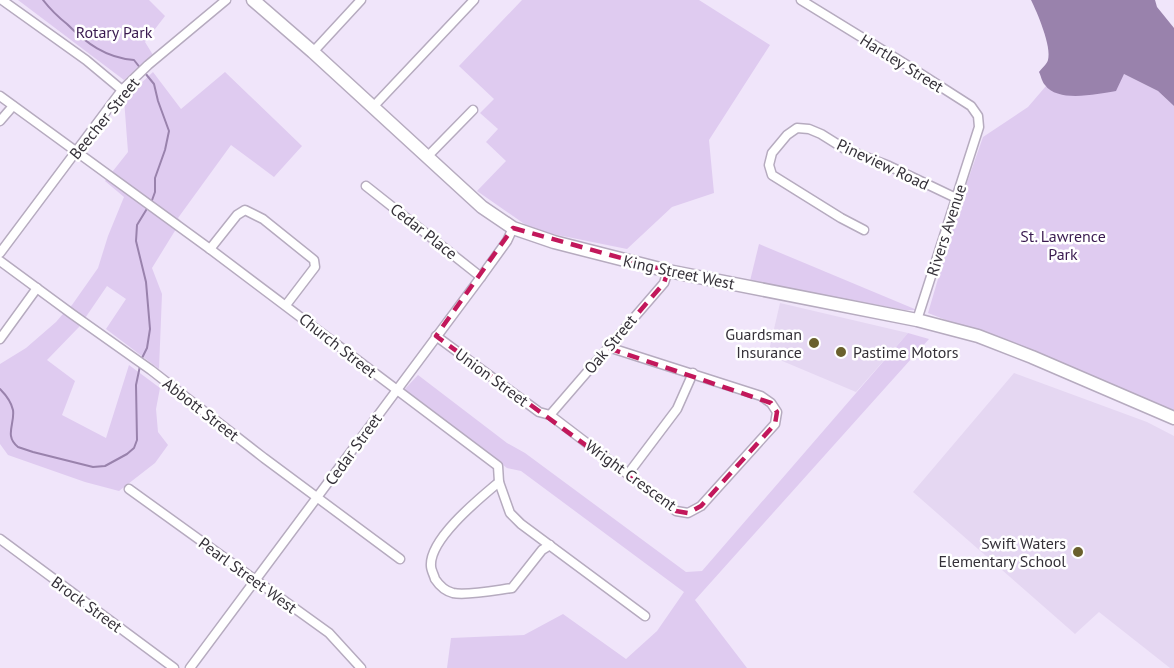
<svg xmlns="http://www.w3.org/2000/svg" width="1174" height="668" font-family="'PT Sans',sans-serif">
<style>
.built{fill:#e5d7f2}
.green{fill:#dfcbf0}
.water{fill:#9982ac}
.lines{fill:none;stroke-linecap:round;stroke-linejoin:round}
.stream{stroke:#9982ac;stroke-width:2}
.minor-casing{stroke:#b6abbf;stroke-width:11}
.primary-casing{stroke:#b6abbf;stroke-width:15}
.minor{stroke:#fff;stroke-width:8}
.primary{stroke:#fff;stroke-width:12}
.marked{fill:none;stroke:#c2185b;stroke-width:4.5;stroke-dasharray:12 8;stroke-linejoin:round}
.poi-dot{fill:#6a602d;stroke:#fff;stroke-width:2}
.labels{text-anchor:middle;stroke-width:5;stroke-linejoin:round;paint-order:stroke}
.park-label{font-size:16px;fill:#3a1b50;stroke:#fff}
.street-label{font-size:16px;fill:#353139;stroke:#fff}
.poi-label{font-size:16px;fill:#353139;stroke:#fff;text-anchor:end}
</style>
<rect width="100%" height="100%" fill="#f0e5fa"/>
<g class="built">
<path d="M780 303 908 333 856 392 768 355Z"/>
<path d="M1014 373 1147 422 1174 436V668H1170L1099 612 1075 634 913 492Z"/>
</g>
<g class="green">
<path d="M18 0H149L165 16 145 42 153 55 124 80Z"/>
<path d="M522 0H699L770 45 709 140 714 193 672 207 627 249 533 230 477 191 506 161 486 142 498 129 480 113 494 99 459 66Z"/>
<path d="M153 72 181 109 225 72 302 146 274 177 231 145 178 218 181 221 152 268 162 294 159 369 106 329 126 299 107 286 79 327 47 360 75 381 62 415 106 438 129 365 160 388 156 409 158 432 168 445 155 463 119 491 85 482 8 455 0 444V364L26 348 56 322 62 315 72 305 98 268 108 236 124 197 105 181 128 152 124 99Z"/>
<path d="M1124 74 1158 91 1174 106V410L928 313 963 194 983 137 1028 107 1046 86 1062 95Z"/>
<path d="M759 244 917 310H905L750 281Z"/>
<path d="M908 333 929 339 695 600 747 668H447L451 638 524 635 563 614 626 659 657 631 684 592 521 471 507 468 404 390 418 375 507 443 525 453 686 572 702 571Z"/>
</g>
<path class="water" d="M1031 0H1155L1157 7 1174 28V106L1158 91 1124 74 1116 91C1097 94 1058 103 1045 85 1042 82 1041 76 1039 72 1042 68 1047 64 1048 60 1052 47 1037 12 1031 0Z"/>
<g class="lines">
<g class="stream">
<path d="M43 0C50 9 58 17 67 24 86 43 106 58 134 60L141 69"/>
<path d="M145 73 154 84 158 101 169 131 165 150 155 178V192L151 203"/>
<path d="M141 360 147 348 150 329 146 282 136 241 137 225 148 207"/>
<path d="M0 389C6 395 11 401 13 410 15 424 4 436 18 447L33 452 93 467 105 466 127 454 134 448 137 440 136 385 140 366"/>
</g>
<defs>
<g id="minor">
<path d="M2 0 86 60 122 90"/>
<path d="M801 0 910 67 971 106 978 116 979 127 917 320"/>
<path d="M313 52 361 0"/>
<path d="M0 96 210 249 498 466 499 482 510 513 521 524 645 616"/>
<path d="M373 107 474 0"/>
<path d="M0 121 13 106"/>
<path d="M427 157 473 110"/>
<path d="M366 186 481 277"/>
<path d="M864 230 841 218 772 175 769 165 772 153 787 135 797 128 809 129 821 134 845 149 889 166 956 198"/>
<path d="M210 249 237 215 245 210 263 219 314 260 315 267 286 305"/>
<path d="M0 253 122 90 148 65 226 0"/>
<path d="M0 261 72 314 151 370 264 458 400 559"/>
<path d="M436 336 539 412 550 415 676 511 688 513 701 506 775 424 777 412 771 403 761 396 608 347"/>
<path d="M0 339 37 288"/>
<path d="M550 415 664 283 668 271"/>
<path d="M628 474 677 409 693 373"/>
<path d="M499 482C480 498 429 539 431 566 431 570 434 575 435 579 439 585 445 591 453 593 467 596 497 590 512 588L542 550 550 545"/>
<path d="M129 489 329 633 361 668"/>
<path d="M0 539 174 668"/>
<path d="M190 668 481 277 507 241 513 228"/>
</g>
<path id="primary" d="M253 0 313 52 482 207 513 228 554 242 668 271 917 320 978 336 1032 357 1174 418"/>
</defs>
<use href="#minor" class="minor-casing"/>
<use href="#primary" class="primary-casing"/>
<use href="#minor" class="minor"/>
<use href="#primary" class="primary"/>
</g>
<path class="marked" d="M513 228 668 271 664 283 608 348 771 403 777 412 775 424 701 506 688 513 676 511 436 336Z"/>
<g class="poi-dot">
<circle cx="814" cy="343" r="6"/>
<circle cx="841" cy="352" r="6"/>
<circle cx="1078" cy="552" r="6"/>
</g>
<g class="labels">
<g class="park-label">
<text x="114" y="38">Rotary Park</text>
<text x="1063" y="242">St. Lawrence<tspan x="1063" dy="18">Park</tspan></text>
</g>
<g class="street-label">
<text transform="translate(902 63) rotate(32)" y="6">Hartley Street</text>
<text transform="translate(104 118) rotate(-51)" y="6">Beecher Street</text>
<text transform="translate(883 164) rotate(25)" y="6">Pineview Road</text>
<text transform="translate(946 230) rotate(-72)" y="6">Rivers Avenue</text>
<text transform="translate(424 231) rotate(38)" y="6">Cedar Place</text>
<text transform="translate(679 272) rotate(12)" y="6">King Street West</text>
<text transform="translate(610 344) rotate(-50)" y="6">Oak Street</text>
<text transform="translate(338 345) rotate(38)" y="6">Church Street</text>
<text transform="translate(492 377) rotate(36)" y="6">Union Street</text>
<text transform="translate(201 409) rotate(38)" y="6">Abbott Street</text>
<text transform="translate(353 449) rotate(-54)" y="6">Cedar Street</text>
<text transform="translate(631 475) rotate(36)" y="6">Wright Crescent</text>
<text transform="translate(248 575) rotate(36)" y="6">Pearl Street West</text>
<text transform="translate(87 604) rotate(36)" y="6">Brock Street</text>
</g>
<g class="poi-label">
<text x="802" y="340">Guardsman<tspan x="802" dy="18">Insurance</tspan></text>
<text x="853" y="358" text-anchor="start">Pastime Motors</text>
<text x="1066" y="549">Swift Waters<tspan x="1066" dy="18">Elementary School</tspan></text>
</g>
</g>
</svg>
